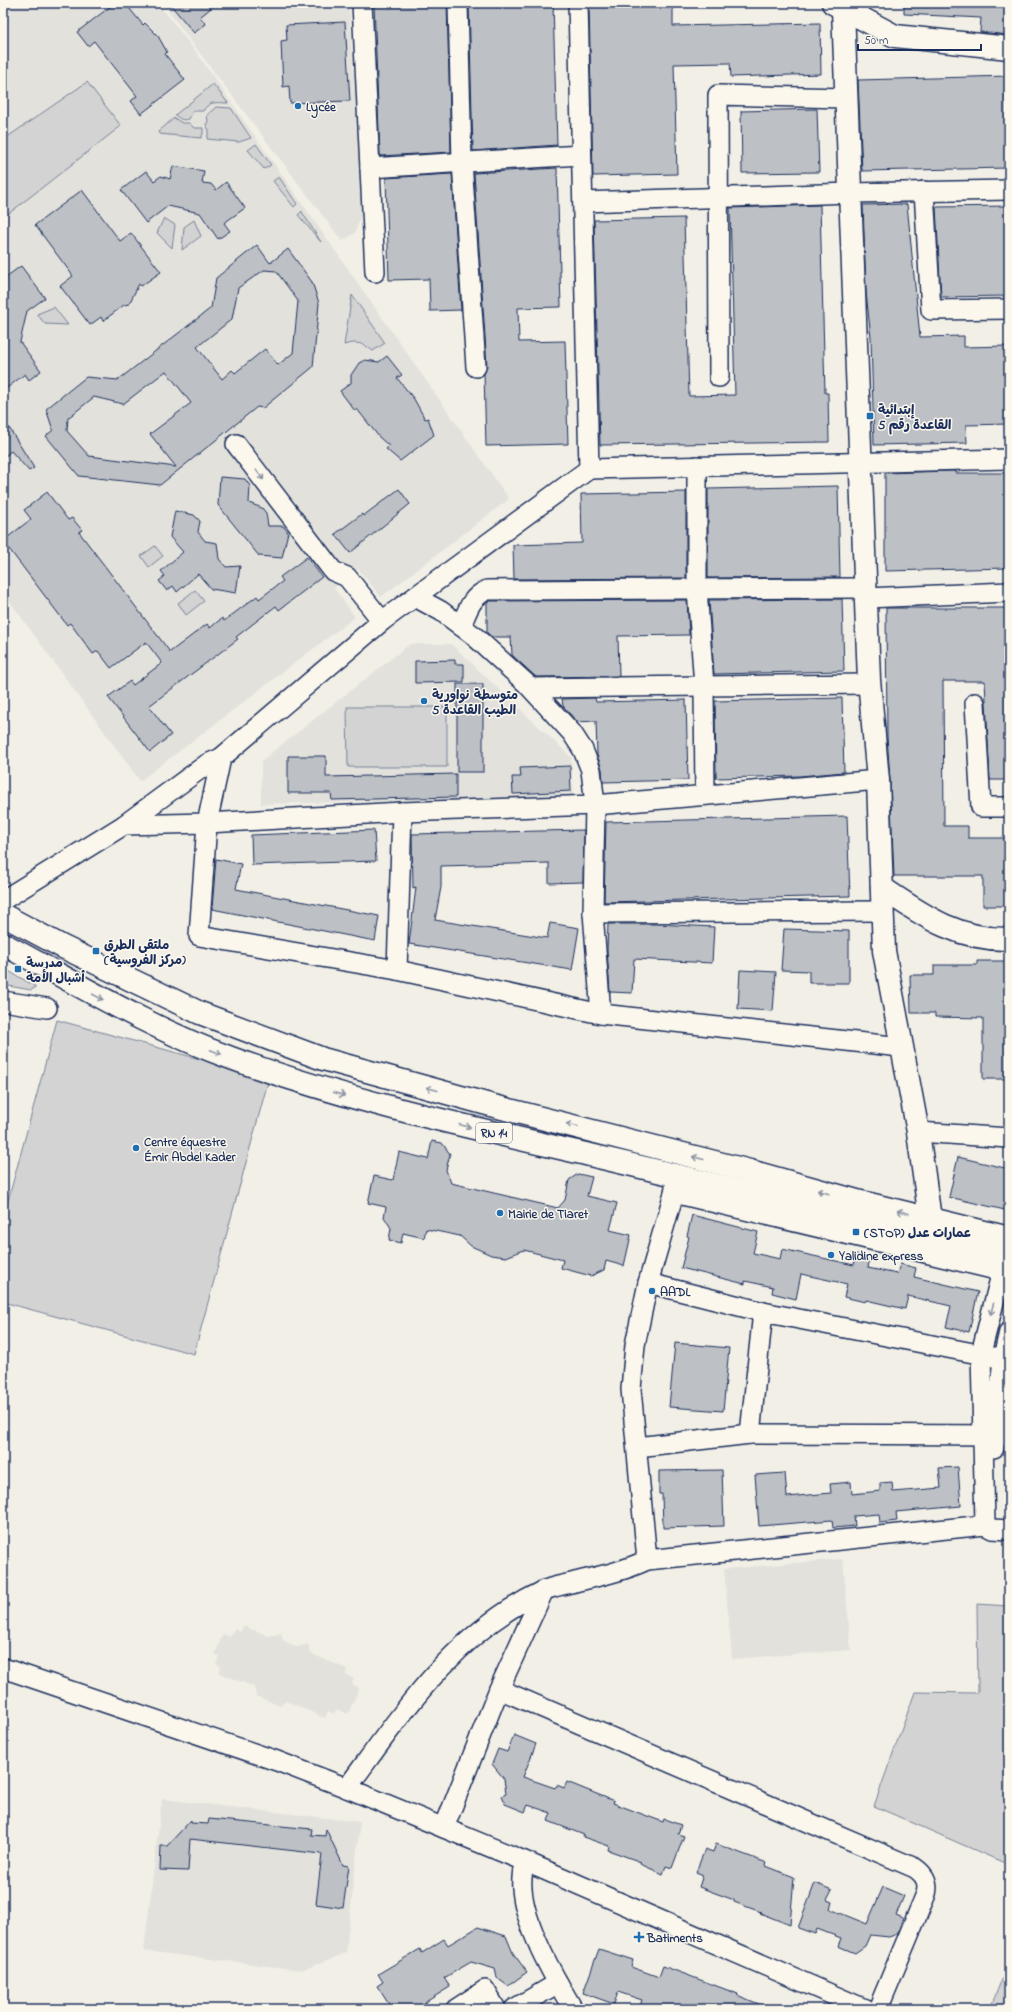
<svg xmlns="http://www.w3.org/2000/svg" width="1012" height="2012" font-family="'Indie Flower','Playpen Sans Arabic',sans-serif">
<style>
.built{fill:#e2e1dc}
.green{fill:#d2d3d2;stroke:#768198}
.building{fill:#bdc0c4;stroke:#1b2f5e;fill-rule:evenodd}
.lines{fill:none;stroke-linecap:round;stroke-linejoin:round}
.minor-casing{stroke:#1b2f5e;stroke-width:22}
.tertiary-casing{stroke:#1b2f5e;stroke-width:25}
.trunk-casing{stroke:#1b2f5e;stroke-width:25}
.minor{stroke:#fbf7ec;stroke-width:19}
.tertiary{stroke:#fbf7ec;stroke-width:22}
.trunk{stroke:#fbf7ec;stroke-width:22}
.oneway{stroke:#8b93a5}
.poi-dot{fill:#1f6fb2;stroke:#fbf7ec;stroke-width:1.5}
.labels{text-anchor:middle;stroke-width:3;stroke-linejoin:round;paint-order:stroke}
.shield{fill:#fbf7ec;stroke:#5e6b89;stroke-width:1}
.shield-label{font-size:12px;font-weight:bold;fill:#1b2f5e}
.poi-label{font-size:13px;font-weight:bold;fill:#1b2f5e;stroke:#fbf7ec;text-anchor:start}
</style>
<rect width="100%" height="100%" fill="#f2efe6"/>
<filter id="ink" filterUnits="userSpaceOnUse"><feTurbulence type="fractalNoise" baseFrequency=".025" numOctaves="2"/><feDisplacementMap in="SourceGraphic" scale="8" xChannelSelector="R" yChannelSelector="G"/><feConvolveMatrix kernelMatrix="1 2 1 2 8 2 1 2 1" color-interpolation-filters="sRGB"/></filter>
<g filter="url(#ink)">
<g class="built">
<path d="M3 3H158L196 52 509 499 381 597 358 569 347 577 334 588 355 617 140 781 3 592Z"/>
<path d="M162 3H349L363 210 355 233 342 241Z"/>
<path d="M410 644H451L571 757 573 797 261 804V761Z"/>
<path d="M843 1559 851 1650 732 1659 724 1569Z"/>
<path d="M243 1626 269 1636 281 1633 283 1640 296 1647 308 1644 310 1653 347 1669 345 1675 354 1679 352 1684 359 1688 348 1714 337 1709 334 1714 328 1711 325 1718 286 1701 280 1706 256 1696 254 1687 219 1673 221 1666 216 1664 219 1656 215 1654 223 1634 230 1637 234 1629 241 1632Z"/>
<path d="M162 1799 360 1822 346 1953 302 1970 144 1951Z"/>
</g>
<g class="green">
<path d="M87 82 121 126 3 218V140Z"/>
<path d="M213 84 228 103C217 103 210 100 203 111H193L189 119C182 121 180 119 175 115Z"/>
<path d="M216 107 231 108 251 138 239 142 207 139 209 130 206 125 208 121 207 115Z"/>
<path d="M174 118 182 123H189L194 128H203V134L201 138 159 134 158 132Z"/>
<path d="M256 144 271 165 264 169 248 150Z"/>
<path d="M279 177 297 204 294 207 273 181Z"/>
<path d="M302 211V212L321 242 298 215Z"/>
<path d="M164 218 175 225 172 248 157 233Z"/>
<path d="M194 220 201 236 182 250 184 227Z"/>
<path d="M352 295 385 343 373 351C363 343 356 341 344 345Z"/>
<path d="M54 307 68 325 45 324 37 314Z"/>
<path d="M155 546 163 556 149 567 141 556Z"/>
<path d="M195 590 204 601 186 615 178 603Z"/>
<path d="M347 707H447V767H348Z"/>
<path d="M3 968 35 986V988L31 990 3 985Z"/>
<path d="M57 1020 269 1078 194 1354 3 1302V1219Z"/>
<path d="M977 1604 1009 1606V1865L874 1806 915 1692 978 1693Z"/>
<path d="M1009 1961V2009H990Z"/>
</g>
<g class="building">
<path d="M115 3H125L143 25 145 23 158 36 167 52 165 54 185 80 141 114 131 101 137 96 94 41 88 46 77 32Z"/>
<path d="M169 3H217L200 17 206 24 194 33Z"/>
<path d="M374 3H447L451 152 380 156Z"/>
<path d="M469 3H553L557 145 473 151Z"/>
<path d="M904 3H1009V35L980 32 981 18 904 14Z"/>
<path d="M673 4V26L820 23 821 74 731 77 730 63 674 64 677 174 593 176 589 6Z"/>
<path d="M345 22 350 101 290 103 289 86 283 87 281 41 287 40 286 25Z"/>
<path d="M1009 76V168L862 171 858 80Z"/>
<path d="M817 109 819 172 742 173 741 111Z"/>
<path d="M173 166 204 171 202 183 211 184 216 190 226 182 245 208 224 223 230 231 218 239 200 213 168 206 146 223 121 190 146 171 154 181 161 176 170 179Z"/>
<path d="M557 168 561 307 518 308 519 342 565 341 568 444 486 446 484 374 487 366 474 173Z"/>
<path d="M452 174 461 310 430 311 429 279 389 280 386 178Z"/>
<path d="M82 190 120 241 131 233 161 272 141 286 139 284 129 304 124 305 103 321 101 317 90 325 60 286 73 276 35 225Z"/>
<path d="M907 204 920 337 964 336V347L1009 346V424L966 425 967 443 874 445 871 338 866 292 863 205Z"/>
<path d="M820 205 825 393H828L829 442 600 445 594 220 684 218 689 396 735 395 730 208Z"/>
<path d="M1009 206V296L941 297 936 207Z"/>
<path d="M257 245 270 263 288 249 312 282 319 303 313 367 263 408 257 407 160 485 79 476 46 436 53 430 46 409 86 377 118 380 211 308 216 278ZM264 270 276 271 298 301 293 353 278 365 265 349 235 373 232 370 222 379 197 347 232 319 238 288ZM166 371 191 403 150 434 176 467 89 456 67 431 68 418 94 397 123 404Z"/>
<path d="M21 266 45 298 27 311 20 342 41 371 29 380 25 374 3 391V279Z"/>
<path d="M387 356 402 375 397 378 414 399 425 419 428 418 434 435 400 461 386 449 389 446 379 437 357 409 355 411 340 391 351 383V375L359 363 365 360 379 362Z"/>
<path d="M3 418 34 468 29 471 11 451 3 458Z"/>
<path d="M949 471H956V473H1009V568L885 571V473Z"/>
<path d="M220 477 245 479 250 486 249 503 262 508 266 513 268 526H283L288 532 282 558 259 556 218 505Z"/>
<path d="M838 486 840 577 708 578V489Z"/>
<path d="M399 489 410 504 350 553 335 534 362 514 363 516Z"/>
<path d="M47 492 68 520 72 518 82 530 79 532 170 652 207 624 210 628 222 618 224 621 257 596 259 599 283 581 280 577 307 557 322 577 279 610 276 606 236 637 238 639 149 706 171 735 150 752 108 697 130 681 133 685 162 663 146 642 111 668 98 651 93 654 70 623 67 625 3 541 31 519 24 510Z"/>
<path d="M686 492V578L514 579 513 545 582 543 581 494Z"/>
<path d="M175 511 194 515 200 521 198 532 205 541 217 543 219 559 226 567 240 566 236 593 211 589 198 574 177 592 173 586 167 591 159 581 165 576 161 571 183 552 170 537Z"/>
<path d="M842 599 844 671 714 674 709 600Z"/>
<path d="M687 600 689 635 618 636 619 676 536 677 512 655 511 637H492L487 633V603L490 601Z"/>
<path d="M886 608H1009V780H990L985 681H943L944 826H968V838H1009V906H983V876H894L890 780 887 736Z"/>
<path d="M455 660V664H464V682L415 683V661Z"/>
<rect x="457" y="684" width="26" height="88"/>
<path d="M595 698 596 702 686 700 688 780 603 782 602 769 597 755 596 721 577 722 563 706 562 699Z"/>
<path d="M842 698 844 772 800 776 716 778 715 701Z"/>
<path d="M288 756H326V777L456 774V797L332 800 331 793H288Z"/>
<path d="M570 766 571 791 513 794 512 777H521L520 768Z"/>
<path d="M847 816 850 896 604 902 606 822Z"/>
<path d="M374 830 376 861 252 865 251 835Z"/>
<path d="M584 830 583 882 549 883V863L441 866V887L435 920 547 938 550 923 579 928 572 970 409 944 416 887 413 888 412 834Z"/>
<path d="M216 859 241 864 236 889 379 916 375 941 212 909Z"/>
<path d="M608 924H655L714 927 712 963 634 959 632 993 610 992 607 950Z"/>
<path d="M784 929 849 931V983H809V971L781 970Z"/>
<path d="M977 961H1009V1079H983V1018L935 1017V1013H911L910 975H934V965H977Z"/>
<path d="M740 970 776 972 773 1011 738 1009Z"/>
<path d="M432 1141 442 1143 450 1154 446 1170 451 1183 558 1208 565 1200 569 1180 578 1174 592 1177 587 1196 617 1203 610 1230 631 1235 624 1266 606 1261 604 1270 591 1276 561 1268 563 1260 524 1250 506 1257 491 1255 471 1246 460 1236 426 1229 424 1238 403 1233 401 1243 389 1240 391 1228 384 1217 386 1207 368 1203 374 1176 393 1180 399 1152 428 1159Z"/>
<path d="M958 1157 1009 1169V1211L949 1197Z"/>
<path d="M692 1215 758 1232 753 1253 780 1259 782 1249 854 1265 856 1254 870 1257 868 1268 897 1274 900 1264 916 1268 914 1277 978 1292 969 1332 946 1327 951 1306 908 1296 905 1309 866 1300 865 1302 844 1297 847 1284 801 1274 796 1299 772 1293 773 1287 745 1281V1284L681 1268 689 1237 687 1236Z"/>
<path d="M675 1343 729 1348 723 1411 669 1407Z"/>
<path d="M958 1467 961 1506 896 1512 897 1521 880 1523 879 1514 854 1516 855 1526 833 1528 832 1520 759 1526 755 1475 785 1473 787 1497 831 1493 830 1484 851 1482 852 1494 880 1491V1483L892 1482 893 1492 941 1488 939 1468Z"/>
<path d="M722 1470 724 1526 663 1528 662 1494H659V1471Z"/>
<path d="M514 1735 536 1744 523 1777 555 1788 557 1785 564 1788 567 1782 614 1801 613 1803 663 1822 664 1819 681 1825 678 1834 684 1836 672 1868 666 1866 663 1874 640 1864 641 1862 608 1850 609 1846 583 1837 584 1835 548 1821 551 1813 528 1805 525 1812 505 1804 502 1796 506 1794 504 1779 492 1764 498 1749 507 1752Z"/>
<path d="M209 1819 312 1829 311 1835 325 1836 326 1829 343 1865 349 1866 343 1908 316 1904 322 1854 190 1839 188 1871 160 1870 161 1846H167L191 1820V1823L208 1824Z"/>
<path d="M716 1844 767 1863 766 1866 794 1877 790 1925 760 1913 761 1912 734 1902V1900L699 1887 703 1875 696 1872 705 1849 713 1852Z"/>
<path d="M815 1883 832 1890 827 1900 832 1902 830 1909 867 1924 883 1887 904 1896 896 1915 903 1918 897 1934 889 1937 870 1935 865 1946 855 1953 838 1946 841 1938 817 1929 815 1934 798 1928Z"/>
<path d="M478 1927 506 1936 513 1953 527 1972 508 1986 497 1978 495 1969 471 1962 444 1978 450 1987 424 2003 425 2004 418 2009H392L377 1986 383 1982 378 1974 420 1949 422 1953 444 1939 448 1945Z"/>
<path d="M599 1949 633 1960 631 1967 659 1977 663 1966 738 1994 737 1995 771 2009H639L642 2000 618 1992 614 2004 583 1993Z"/>
</g>
<g class="lines">
<defs>
<g id="minor">
<path d="M362 3 375 272"/>
<path d="M458 3 462 162 476 367"/>
<path d="M370 168 581 155"/>
<path d="M924 191 931 310 1009 309"/>
<path d="M583 202 850 193 1009 190"/>
<path d="M719 377 718 95 846 98"/>
<path d="M236 444 333 571 347 577 382 621"/>
<path d="M697 466V589L704 686 705 795"/>
<path d="M589 469 1009 459"/>
<path d="M415 597 441 611 473 635 527 684 572 733 583 750 591 770 595 805 593 913 601 1014"/>
<path d="M866 598 1009 592"/>
<path d="M461 626C468 610 470 598 487 590L865 588"/>
<path d="M531 688 869 684"/>
<path d="M975 703 981 807H1009"/>
<path d="M221 758 207 823 199 936 397 970 601 1014 901 1047"/>
<path d="M124 825 207 823 402 812 595 805 878 780"/>
<path d="M3 900 124 825 207 764 221 758 382 621 589 469 578 3"/>
<path d="M593 913 882 911"/>
<path d="M397 970 402 812"/>
<path d="M3 1001 47 1008"/>
<path d="M918 1132 1009 1138"/>
<path d="M677 1175 674 1193 648 1283 635 1345 631 1389 647 1560 985 1525 992 1529 1009 1530"/>
<path d="M674 1193 1009 1273"/>
<path d="M648 1283 763 1312 1009 1360"/>
<path d="M750 1434 763 1312"/>
<path d="M637 1447 750 1434 1009 1435"/>
<path d="M994 1448 1003 1358 1009 1332"/>
<path d="M985 1525 981 1353 1002 1271"/>
<path d="M3 1668 277 1761 347 1788 524 1861 865 2009"/>
<path d="M499 1689 915 1868C925 1875 929 1882 926 1894L878 2009"/>
<path d="M347 1788C404 1711 454 1633 543 1591 552 1586 565 1585 575 1582 600 1576 624 1571 647 1560"/>
<path d="M444 1828 499 1689 544 1590"/>
<path d="M524 1861C523 1870 521 1879 522 1888 524 1925 554 1977 573 2009"/>
<path d="M456 2009 485 1990 496 2009"/>
<path d="M514 2009 558 1983"/>
</g>
<g id="tertiary">
<path d="M833 3 895 36 1009 48"/>
<path d="M843 9 869 680 878 780 884 951 918 1132 930 1219"/>
<path d="M882 888C924 916 957 940 1009 939"/>
</g>
<g id="trunk">
<path d="M3 915 63 947 200 1013 323 1059 494 1106 750 1171 861 1202 1009 1238"/>
<path d="M3 944C78 984 151 1029 231 1058 348 1101 469 1127 590 1155 730 1188 870 1221 1009 1257"/>
</g>
</defs>
<use href="#minor" class="minor-casing"/>
<use href="#tertiary" class="tertiary-casing"/>
<use href="#trunk" class="trunk-casing"/>
<use href="#minor" class="minor"/>
<use href="#tertiary" class="tertiary"/>
<use href="#trunk" class="trunk"/>
</g>
<defs><path id="oneway-shaft" d="M-6 0H5M1.5-3L5.5 0L1.5 3" fill="none" stroke-width="1.6" stroke-linecap="round" stroke-linejoin="round"/></defs>
<g class="oneway">
<use href="#oneway-shaft" transform="translate(260 475) rotate(53)"/>
<use href="#oneway-shaft" transform="translate(98 997) rotate(28)"/>
<use href="#oneway-shaft" transform="translate(216 1052) rotate(22)"/>
<use href="#oneway-shaft" transform="translate(432 1089) rotate(-165)"/>
<use href="#oneway-shaft" transform="translate(339 1094) rotate(18)"/>
<use href="#oneway-shaft" transform="translate(572 1125) rotate(-166)"/>
<use href="#oneway-shaft" transform="translate(465 1126) rotate(14)"/>
<use href="#oneway-shaft" transform="translate(698 1158) rotate(-166)"/>
<use href="#oneway-shaft" transform="translate(823 1192) rotate(-164)"/>
<use href="#oneway-shaft" transform="translate(903 1212) rotate(-166)"/>
<use href="#oneway-shaft" transform="translate(992 1309) rotate(105)"/>
</g>
</g>
<g class="poi-dot">
<circle cx="298" cy="106" r="4"/>
<rect x="866" y="412" width="8" height="8" rx="2"/>
<circle cx="424" cy="701" r="4"/>
<rect x="92" y="947" width="8" height="8" rx="2"/>
<rect x="14" y="965" width="8" height="8" rx="2"/>
<circle cx="136" cy="1148" r="4"/>
<circle cx="500" cy="1213" r="4"/>
<rect x="852" y="1228" width="8" height="8" rx="2"/>
<circle cx="831" cy="1255" r="4"/>
<circle cx="652" cy="1291" r="4"/>
<path d="M637 1931h4v4h4v4h-4v4h-4v-4h-4v-4h4z"/>
</g>
<g class="labels">
<rect class="shield" x="476" y="1123" width="36" height="20" rx="3"/>
<g class="shield-label">
<text x="494" y="1137">RN 14</text>
</g>
<g class="poi-label">
<text x="306" y="111">Lycée</text>
<text x="878" y="414">إبتدائية<tspan x="878" dy="15">القاعدة رقم 5</tspan></text>
<text x="432" y="699">متوسطة نواورية<tspan x="432" dy="15">الطيب القاعدة 5</tspan></text>
<text x="104" y="949">ملتقى الطرق<tspan x="104" dy="15">(مركز الفروسية)</tspan></text>
<text x="26" y="967">مدرسة<tspan x="26" dy="15">أشبال الأمة</tspan></text>
<text x="144" y="1146">Centre équestre<tspan x="144" dy="15">Émir Abdel Kader</tspan></text>
<text x="508" y="1218">Mairie de Tiaret</text>
<text x="864" y="1237">(STOP) عمارات عدل</text>
<text x="839" y="1260">Yalidine express</text>
<text x="660" y="1296">AADL</text>
<text x="647" y="1942">Batiments</text>
</g>
</g>
<rect width="1012" height="2012" fill="none" stroke="#fbf7ec" stroke-width="16"/>
<rect x="8" y="8" width="996" height="1996" fill="none" stroke="#1b2f5e" stroke-width="1.5" filter="url(#ink)"/>
<path d="M858 44v6h123v-6" fill="none" stroke="#1b2f5e" stroke-width="2"/>
<text x="864" y="44" font-size="12" fill="#1b2f5e" stroke="#fbf7ec" stroke-width="3" paint-order="stroke">50 m</text>
</svg>
